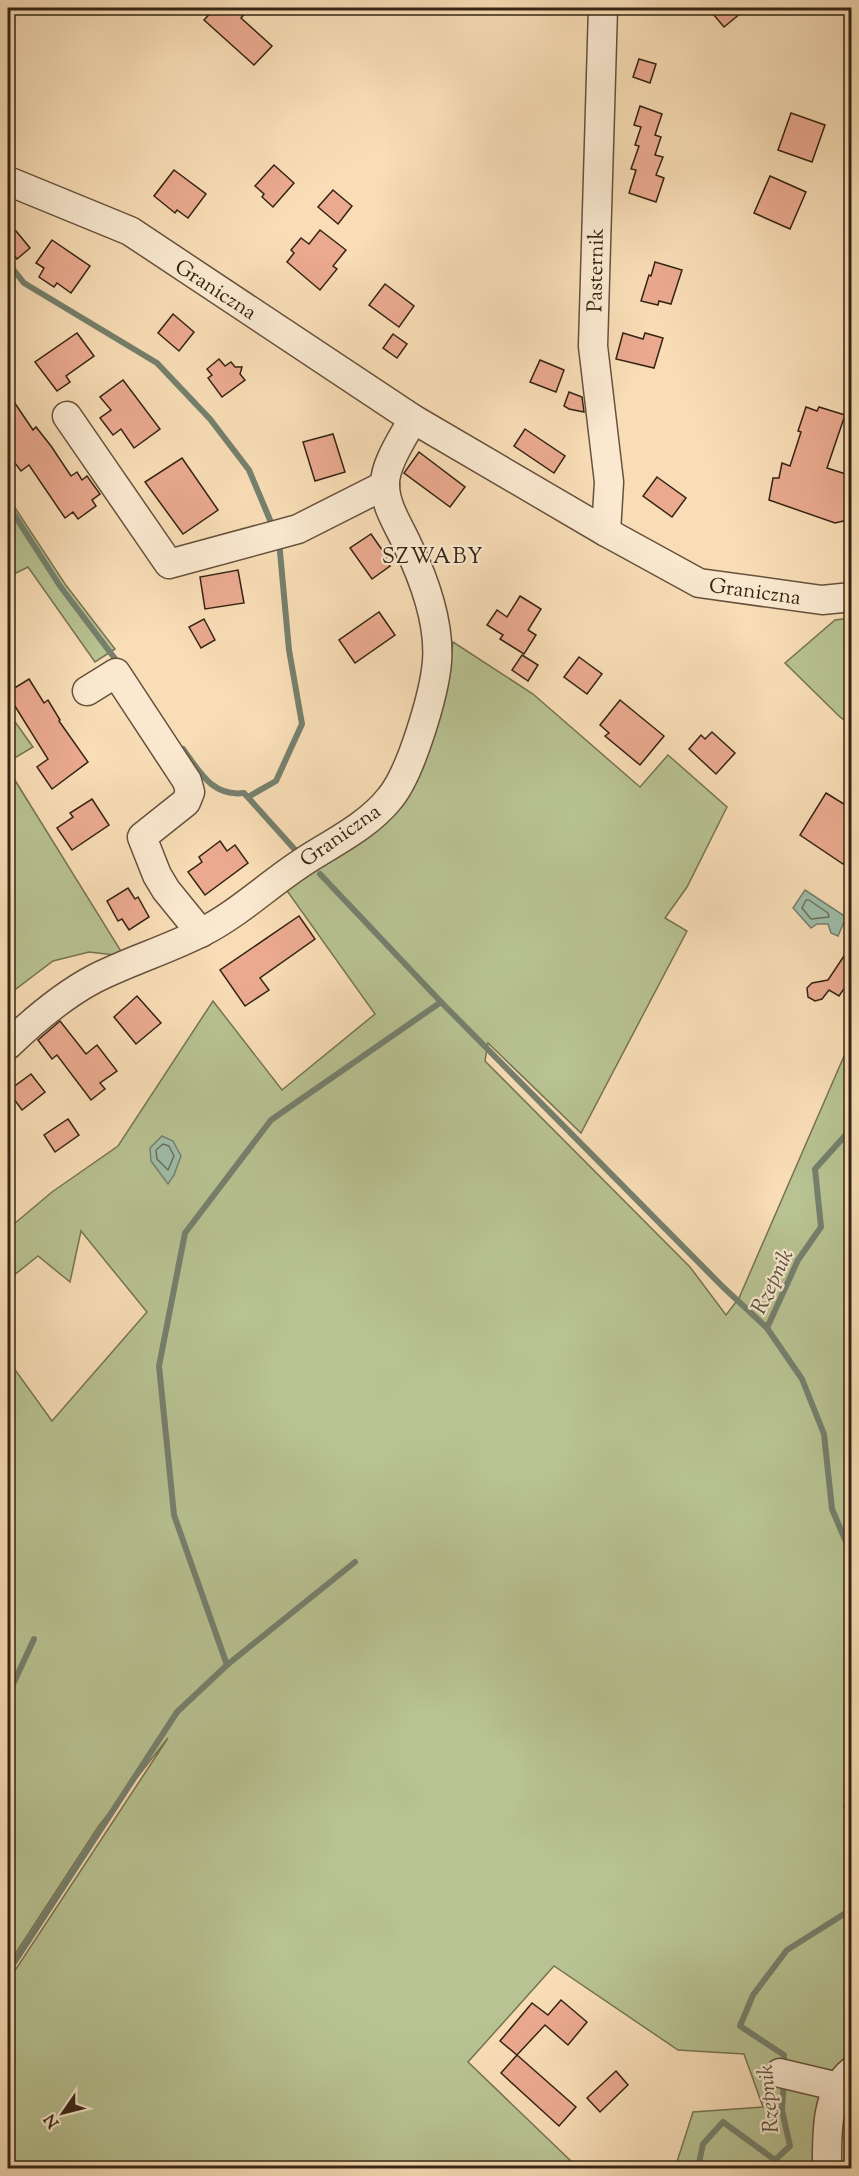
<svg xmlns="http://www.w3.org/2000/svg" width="859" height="2176" font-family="'Sorts Mill Goudy',serif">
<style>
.green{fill:#b8c292;stroke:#767352;stroke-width:1.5}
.water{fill:#9fbda9;stroke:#75806d;stroke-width:1.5}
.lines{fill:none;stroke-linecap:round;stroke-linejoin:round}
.shore{stroke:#6a705e;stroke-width:1.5}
.stream{stroke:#75806d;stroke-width:6}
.building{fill:#ebaa90;stroke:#352413;stroke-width:1.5}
.minor-casing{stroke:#66523c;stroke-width:31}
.minor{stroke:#fae9d0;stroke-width:28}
.labels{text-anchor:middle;stroke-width:4.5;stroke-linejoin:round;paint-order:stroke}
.street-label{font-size:21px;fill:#352413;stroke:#fae9d0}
.neighbourhood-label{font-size:22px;letter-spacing:1.5px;fill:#352413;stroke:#fae9d0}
.water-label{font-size:22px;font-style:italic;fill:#555240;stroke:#fae9d0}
</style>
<rect width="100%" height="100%" fill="#f8ddb6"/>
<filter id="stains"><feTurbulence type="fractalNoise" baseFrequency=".00333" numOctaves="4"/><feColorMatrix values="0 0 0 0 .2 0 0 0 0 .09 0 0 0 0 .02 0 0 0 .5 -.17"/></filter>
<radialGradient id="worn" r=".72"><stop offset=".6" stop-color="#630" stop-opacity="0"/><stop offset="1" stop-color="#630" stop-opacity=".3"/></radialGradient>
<g class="green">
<path d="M8 497 65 584 115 649 95 662 28 567 8 577Z"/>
<path d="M851 618H852L851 725 840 717 785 663 835 620Z"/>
<path d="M453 642 533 694 640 787 668 755 727 807 687 887 665 918 687 931 581 1133 488 1043 485 1061 690 1267 726 1315 739 1298 851 1040 852 1118 849 1123H852V2061L818 2168H675L693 2112 763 2107 744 2054 678 2050 554 1966 468 2062 572 2162 559 2168H8V1981L168 1738 98 1827 8 1965V1360L52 1421 147 1312 81 1231 70 1282 38 1256 8 1280V1261L14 1256 8 1249V1229L52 1192 118 1146 213 1001 282 1090 375 1014 285 888 369 829 449 671Z"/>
<path d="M8 712 33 747 8 762Z"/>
<path d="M8 769 124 956 89 952 53 961 8 995Z"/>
</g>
<g class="water">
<path d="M805 890 846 917 838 936 831 933 828 924H817L811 928 793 908Z"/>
<path d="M162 1136 173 1141 181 1156 174 1175 168 1184 151 1161 150 1148Z"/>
</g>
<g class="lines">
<g class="shore">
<path d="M806 900H809L828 913 829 917 811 919 802 908Z"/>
<path d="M163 1144 169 1146 174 1156 168 1170 157 1159 156 1150Z"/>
</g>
<g class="stream">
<path d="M8 263 24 283 157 363 210 419 249 470 273 527"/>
<path d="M8 505 60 586 119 664"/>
<path d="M183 749C200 772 212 797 244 793L297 852"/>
<path d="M248 797 276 781 302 724 289 650 279 541"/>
<path d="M320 874 441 1002 723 1287 767 1328"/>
<path d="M852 1128 815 1169 821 1227 798 1260 767 1328 802 1379 824 1434 832 1509 852 1556"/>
<path d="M227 1665 174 1515 159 1366 185 1233 271 1120 441 1002"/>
<path d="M8 1695 34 1639"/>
<path d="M852 1794 846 1806 852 1822"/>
<path d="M852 1862 850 1868 852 1875"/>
<path d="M8 1972 177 1712 227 1665 355 1562"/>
<path d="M784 2065V2055L740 2026 753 1995 787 1950 852 1909"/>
<path d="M698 2168 703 2144 723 2122 775 2160 790 2146 782 2110 784 2081"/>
</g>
</g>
<g class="building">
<path d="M215 8H250L241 18 272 46 254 65 204 20Z"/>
<path d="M708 8H747L724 27Z"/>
<path d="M639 59 656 64 650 83 633 77Z"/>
<path d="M640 106 662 114 655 135 661 137 655 155 663 157 656 175 664 178 656 202 629 193 636 170 631 169 639 146 635 145 641 127 634 125Z"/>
<path d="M791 113 825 125 812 162 778 150Z"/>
<path d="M274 165 294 183 273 207 262 197 264 194 255 186Z"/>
<path d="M174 170 206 194 188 218 177 210 175 213 154 196Z"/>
<path d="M770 176 806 192 790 229 754 213Z"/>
<path d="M333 190 352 206 338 224 318 207Z"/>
<path d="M320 230 346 250 333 266 337 269 320 290 287 262 294 253 291 250 301 238 309 244Z"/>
<path d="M16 231 30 248 17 259 8 247V238Z"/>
<path d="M52 240 90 266 71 293 57 283 54 287 39 277 44 268 36 263Z"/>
<path d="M655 262 682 270 671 304 659 301 658 305 641 301 649 275 651 276Z"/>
<path d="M385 284 414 306 399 327 369 305Z"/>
<path d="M173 314 194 332 179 351 158 333Z"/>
<path d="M77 333 94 356 66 376 70 382 57 391 35 362Z"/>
<path d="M623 333 643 339 645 333 663 338 654 368 616 359Z"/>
<path d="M393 334 407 344 397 358 383 348Z"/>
<path d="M219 359 225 366 231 362 235 367H242L240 374 245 380 222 397 208 378 212 375 207 369Z"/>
<path d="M540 360 564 370 556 392 530 382Z"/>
<path d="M123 380 160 429 134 448 121 429 113 435 100 418 111 410 100 397Z"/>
<path d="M569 392 582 397 584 412 569 409 564 406Z"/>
<path d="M8 393 33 430 36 427 51 446 71 476 77 472 82 480 87 476 100 494 92 500 96 506 78 519 73 512 65 518 29 465 21 471 8 454Z"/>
<path d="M806 407 817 411 819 407 845 415 827 468 852 476V519L835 523 769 500 773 478H779L782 463 790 466 801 432 798 431Z"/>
<path d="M525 429 565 456 554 473 514 446Z"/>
<path d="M333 434 345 472 315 481 303 442Z"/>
<path d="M419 452 465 487 450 507 404 473Z"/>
<path d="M182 458 218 510 183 534 145 482Z"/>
<path d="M657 477 686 498 672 517 643 496Z"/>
<path d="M371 534 387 557 385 559 390 566 372 579 350 548Z"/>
<path d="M238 570 244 603 205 609 200 577Z"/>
<path d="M520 596 541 609 528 630 536 635 524 654 500 639 503 635 487 625 497 610 507 617Z"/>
<path d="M379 612 395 635 355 663 339 640Z"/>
<path d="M204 619 215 640 201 648 189 627Z"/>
<path d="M522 655 538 665 528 681 512 670Z"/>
<path d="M579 657 602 674 587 694 564 677Z"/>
<path d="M29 679 44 703 48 700 60 720 59 721 88 762 52 789 37 767 48 759 8 695V692Z"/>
<path d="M620 700 664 736 640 765 605 736 609 733 600 725Z"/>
<path d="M712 732 735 753 716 774 689 749 701 735 705 739Z"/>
<path d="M826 793 852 809V852L843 864 800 835Z"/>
<path d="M92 799 109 825 72 850 57 828 73 817 70 813Z"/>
<path d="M220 841 227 851 235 845 248 863 205 895 188 872 202 862 199 857Z"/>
<path d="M128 888 135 899 138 897 149 917 129 930 122 919 118 921 107 901Z"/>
<path d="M299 916 315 939 260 978 269 990 245 1006 220 970Z"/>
<path d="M852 944V977L839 996 829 990 822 999 815 1001 808 997 807 988 812 983 828 980Z"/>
<path d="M137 996 161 1023 136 1044 114 1017Z"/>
<path d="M60 1021 86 1054 97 1045 117 1071 100 1083 105 1089 91 1100 57 1055 52 1059 38 1040Z"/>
<path d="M31 1074 45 1092 22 1110 8 1091Z"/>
<path d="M68 1119 79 1135 55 1152 44 1135Z"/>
<path d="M561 2000 587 2022 568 2045 545 2025 517 2055 500 2041 532 2003 548 2015Z"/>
<path d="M517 2055 576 2107 559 2126 501 2073Z"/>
<path d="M616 2071 628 2085 600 2112 587 2098Z"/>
</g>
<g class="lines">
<defs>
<g id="minor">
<path d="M603 8 593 346 609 482 606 532"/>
<path d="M8 181 130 231 413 419 606 532 699 583 822 600 852 597"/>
<path d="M67 416 169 564 298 529 385 485"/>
<path d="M87 691 116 673 187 781 190 792 186 802 142 837 157 875 166 890 201 933"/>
<path d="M8 1045C34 1020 62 996 94 979 129 961 167 950 202 932 238 914 269 884 303 862 332 843 368 826 390 798 411 773 434 695 437 662 440 622 424 579 407 544 399 526 385 506 385 485 384 465 404 436 413 419"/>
<path d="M780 2073 839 2087"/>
<path d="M827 2168C827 2137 825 2093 852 2071"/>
</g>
</defs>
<use href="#minor" class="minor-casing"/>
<use href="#minor" class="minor"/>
</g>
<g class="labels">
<g class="street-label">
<text transform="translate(595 270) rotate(-89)" y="7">Pasternik</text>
<text transform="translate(216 289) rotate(33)" y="7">Graniczna</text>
<text transform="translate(755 591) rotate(8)" y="7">Graniczna</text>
<text transform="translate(340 835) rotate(-35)" y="7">Graniczna</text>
</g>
<g class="neighbourhood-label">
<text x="433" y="563">SZWABY</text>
</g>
<g class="water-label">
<text transform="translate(771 1281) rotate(-64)" y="8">Rzepnik</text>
<text transform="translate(767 2099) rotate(-95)" y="8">Rzepnik</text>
</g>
</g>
<rect width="859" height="2176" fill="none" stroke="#f8ddb6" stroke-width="30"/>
<rect x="9" y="9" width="841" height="2158" fill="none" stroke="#352413" stroke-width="3"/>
<rect x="15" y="15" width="829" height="2146" fill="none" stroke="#352413" stroke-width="1.5"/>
<g transform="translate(63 2113) rotate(235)" stroke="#fae9d0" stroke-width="4.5" paint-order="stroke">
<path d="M0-4.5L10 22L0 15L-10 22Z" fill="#352413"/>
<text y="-9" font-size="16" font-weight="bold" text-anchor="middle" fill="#352413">N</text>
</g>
<rect width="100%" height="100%" filter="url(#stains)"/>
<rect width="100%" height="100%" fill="url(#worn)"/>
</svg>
